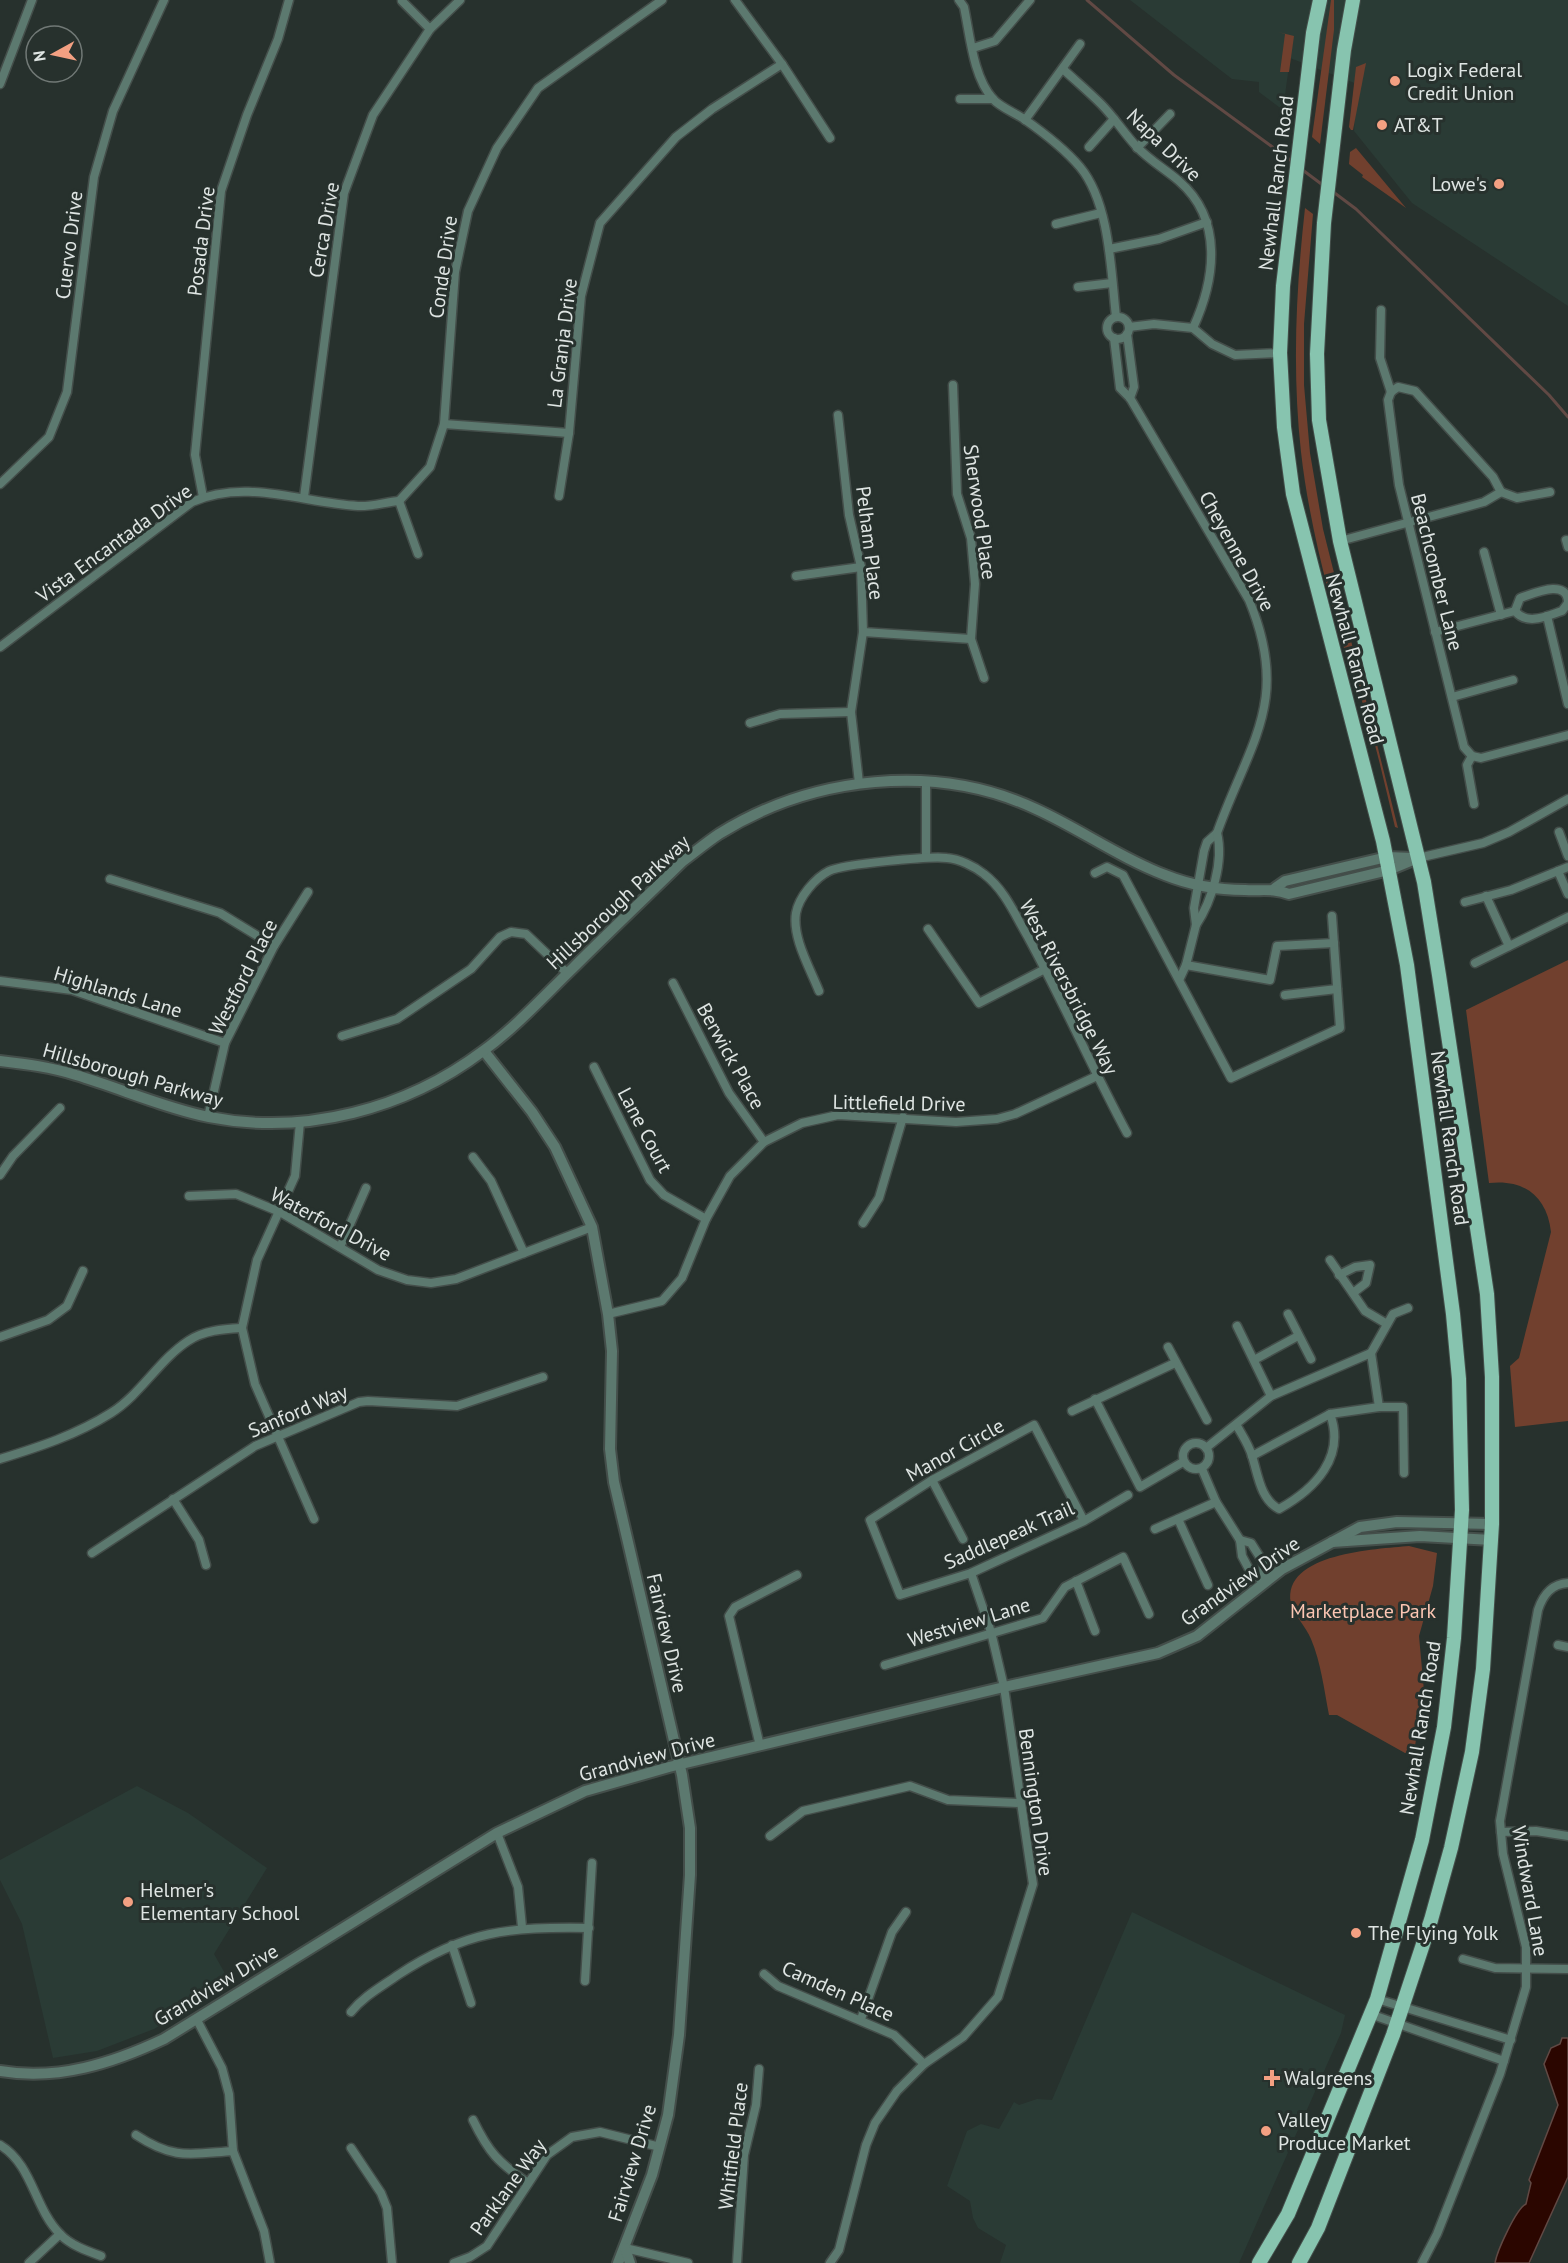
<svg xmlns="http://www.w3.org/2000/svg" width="1568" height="2263" font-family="'PT Sans',sans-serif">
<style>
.built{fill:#2a3b35}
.green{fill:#71402e}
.water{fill:#2b0600;stroke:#614944;stroke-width:1.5}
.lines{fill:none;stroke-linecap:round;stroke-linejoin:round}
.stream{stroke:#614944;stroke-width:3}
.minor-casing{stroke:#444e4a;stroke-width:11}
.tertiary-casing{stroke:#444e4a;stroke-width:14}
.primary-casing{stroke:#444e4a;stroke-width:16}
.minor{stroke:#5c796f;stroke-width:8}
.tertiary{stroke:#5c796f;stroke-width:10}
.primary{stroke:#87c4af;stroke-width:14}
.poi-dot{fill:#f3a082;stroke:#27312d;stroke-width:2}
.labels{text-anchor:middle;stroke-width:6;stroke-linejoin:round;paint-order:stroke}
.poi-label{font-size:20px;fill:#dfe5e3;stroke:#27312d;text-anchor:start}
.street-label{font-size:20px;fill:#dfe5e3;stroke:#27312d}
.park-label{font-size:20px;fill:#fcc6b3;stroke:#27312d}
</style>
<rect width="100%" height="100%" fill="#27312d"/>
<g class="built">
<path d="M1130 0H1568V306L1412 203 1354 131 1357 84 1290 58 1283 110 1259 92V82L1232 79Z"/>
<path d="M137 1786 188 1813 267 1868 214 1954 231 1984 154 2029 97 2051 53 2058 22 1924 0 1880V1860Z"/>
<path d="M1132 1912 1345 2015 1341 2033 1239 2263H1000L1006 2245 978 2228 973 2218 970 2201 947 2186 967 2131 981 2124 999 2129 1014 2102 1019 2105 1037 2099 1052 2100Z"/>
</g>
<g class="green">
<path d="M1331 0H1334V30L1320 144 1312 137Z"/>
<path d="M1278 32 1294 36 1289 72H1280L1285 34Z"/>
<path d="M1366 63 1353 130H1351L1349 127 1356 67Z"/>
<path d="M1356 148 1406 208 1362 177 1363 175 1349 164 1350 152Z"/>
<path d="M1305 208 1313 214 1304 324V385L1310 453 1323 529 1398 828 1395 827C1386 790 1378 753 1367 717 1362 699 1355 682 1349 665 1329 597 1309 523 1301 452 1292 370 1296 289 1305 208Z"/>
<path d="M1568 960V1421L1515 1427 1510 1366 1519 1358 1551 1232C1547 1196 1524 1179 1489 1183L1466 1010Z"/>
<path d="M1409 1546 1437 1553 1433 1586 1419 1636 1424 1691 1414 1752 1405 1753 1337 1715H1329C1324 1689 1321 1663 1311 1639 1306 1627 1294 1615 1291 1603 1282 1553 1377 1549 1409 1546Z"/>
</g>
<path class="water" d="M1562 2038H1568V2177L1529 2263H1495C1497 2251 1516 2209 1526 2204L1531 2183 1529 2180 1558 2105 1544 2064 1551 2048 1560 2044Z"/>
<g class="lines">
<g class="stream">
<path d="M1087 0 1174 75 1293 162"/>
<path d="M1300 168 1324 186"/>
<path d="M1332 191 1356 209 1549 395 1568 417"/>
</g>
<defs>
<g id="minor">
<path d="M735 0 782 64 830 138"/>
<path d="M959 0 964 7C970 35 973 77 993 99 1000 107 1015 113 1024 119 1044 133 1064 148 1080 167 1110 203 1111 272 1116 317"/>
<path d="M402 1 430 29"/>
<path d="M973 48 995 41 1030 0"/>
<path d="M1064 70C1076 81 1089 92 1101 104 1114 117 1124 133 1136 146 1149 160 1165 169 1179 181 1224 220 1215 280 1193 328"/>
<path d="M0 84 32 0"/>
<path d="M960 99H993"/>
<path d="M1025 120 1080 44"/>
<path d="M1089 147 1114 119"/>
<path d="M1137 148 1170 114"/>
<path d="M1056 224 1101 213"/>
<path d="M1109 249 1159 239 1207 222"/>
<path d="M1078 287 1112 283"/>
<path d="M1381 310 1380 358 1391 392"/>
<circle cx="1118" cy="328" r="11"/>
<path d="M1129 327 1154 324 1193 328 1212 344 1235 355 1280 353"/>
<path d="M1127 334 1134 387 1130 398"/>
<path d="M1114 338 1120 388 1130 398 1249 600C1291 701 1250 741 1217 833L1207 842 1204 851 1194 908 1196 925 1186 965 1180 978"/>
<path d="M953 385 957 494 971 538 975 584 971 639 984 678"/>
<path d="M1391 392 1388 400 1399 485 1464 747 1472 756"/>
<path d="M1391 392 1398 387 1415 391 1493 477 1501 492"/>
<path d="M838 415 849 515 861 567 863 632 851 712 859 783"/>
<path d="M444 424 569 433"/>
<path d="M0 484 49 437 67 392 94 177 113 111 164 0"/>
<path d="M1501 492 1517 498 1550 492"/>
<path d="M559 496 569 433 581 296 600 223 676 137 712 109 782 64"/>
<path d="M203 497 195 455 221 191 247 115 278 39 289 0"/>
<path d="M304 497 344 193 373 115 430 29 460 0"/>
<path d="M399 501 430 467 444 424 455 272 468 211 497 148 538 88 662 0"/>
<path d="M399 501 418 554"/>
<path d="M1566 540 1568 547"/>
<path d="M1340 541 1484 502 1501 492"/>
<path d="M1484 552 1501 615"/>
<path d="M796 576 861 567"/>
<path d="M1515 611 1520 598C1533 594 1567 578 1568 602"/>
<path d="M1515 611C1527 626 1547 616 1562 611L1568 603"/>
<path d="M1547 616 1568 704"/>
<path d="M863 632 971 639"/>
<path d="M1435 632 1515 611"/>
<path d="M0 647 192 502C246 478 303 503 358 506 371 507 386 502 399 501"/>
<path d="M1452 697 1513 680"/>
<path d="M750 723 780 714 851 712"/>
<path d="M1472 756 1481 758 1568 735"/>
<path d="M1472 756 1467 765 1474 804"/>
<path d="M926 781V857"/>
<path d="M1559 832 1568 856"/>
<path d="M1418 858 1483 843 1509 832 1568 799"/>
<path d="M1558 871 1568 894"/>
<path d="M1095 873 1107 867 1123 875 1231 1078 1340 1028 1332 916"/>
<path d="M110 879 220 913 274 946"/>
<path d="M1486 896 1509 946"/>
<path d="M1465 902 1511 890 1568 867"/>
<path d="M1196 925C1212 901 1224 861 1217 833"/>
<path d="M928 929 979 1003 1045 969"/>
<path d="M1475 963 1568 917"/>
<path d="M1186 965 1270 980 1277 946 1334 943"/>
<path d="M0 981 72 990 225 1043"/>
<path d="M673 983 729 1093 764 1142"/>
<path d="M819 991C810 968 792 938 796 913 799 897 815 878 829 871 843 864 930 856 947 858 959 859 974 866 984 874 1005 890 1015 915 1028 937 1063 1001 1092 1068 1127 1133"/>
<path d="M1285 995 1337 989"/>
<path d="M342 1036 397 1019 471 969 500 937 511 932 526 934 567 973"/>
<path d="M594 1067 650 1180 664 1195 706 1219"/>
<path d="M208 1117 225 1043 274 946 308 892"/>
<path d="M300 1122 295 1176 257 1260 242 1328 255 1384 314 1519"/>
<path d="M473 1157 491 1181 524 1253"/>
<path d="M0 1175 13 1156 60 1108"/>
<path d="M189 1196 236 1194 280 1212 378 1270 407 1280 431 1283 456 1279 592 1227"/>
<path d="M863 1223 879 1198 903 1117"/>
<path d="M340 1247 366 1188"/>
<path d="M1330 1260 1365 1311 1387 1324"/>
<path d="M1339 1275 1355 1267 1370 1265 1366 1283 1353 1293"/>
<path d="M608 1314 662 1301 682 1278 706 1219 730 1176 764 1142 802 1123 838 1115 956 1122 997 1119 1015 1114 1097 1076"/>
<path d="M1288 1314 1311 1359"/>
<path d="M1237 1326 1271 1396"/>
<path d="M0 1337 48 1320 67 1306 83 1271"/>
<path d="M1168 1347 1207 1420"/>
<path d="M1371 1353 1379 1407"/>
<path d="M1254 1360 1298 1336"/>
<path d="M1095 1399 1140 1487 1183 1462"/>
<path d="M1072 1411 1175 1363"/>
<path d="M1237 1426C1242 1435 1249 1445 1252 1456 1258 1474 1260 1499 1279 1509 1315 1489 1346 1457 1330 1414"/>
<circle cx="1196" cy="1456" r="13"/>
<path d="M1206 1448 1271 1396 1371 1353 1393 1314 1408 1308"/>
<path d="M1252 1456 1330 1414 1379 1407H1403L1404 1473"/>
<path d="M0 1459C39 1447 76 1435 111 1413 141 1394 159 1360 188 1341 204 1330 224 1329 242 1328"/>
<path d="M1202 1469 1216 1502 1240 1540 1242 1556 1250 1571 1264 1582"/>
<path d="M932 1480 963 1539"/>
<path d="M173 1499 199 1540 206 1565"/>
<path d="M1178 1519 1208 1585"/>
<path d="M1084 1521 1034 1425 932 1480 870 1520 900 1595 971 1573 1084 1521 1128 1495"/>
<path d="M1155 1529 1216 1502"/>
<path d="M1240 1540 1251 1543 1263 1562 1264 1582"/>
<path d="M92 1553 255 1446 359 1402 368 1401 457 1406 543 1377"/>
<path d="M1076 1581 1095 1631"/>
<path d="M1558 1645 1568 1647"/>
<path d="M885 1665 1043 1618 1065 1587 1123 1557 1149 1614"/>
<path d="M760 1746 729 1616 735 1607 797 1575"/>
<path d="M1501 1832 1536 1831 1568 1836"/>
<path d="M497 1833 518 1887 522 1927"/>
<path d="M770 1836 803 1811 910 1786 948 1800 1020 1803"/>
<path d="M452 1945 471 2003"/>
<path d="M1463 1959 1495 1968 1568 1969"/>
<path d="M764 1974 778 1986 894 2035 924 2064"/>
<path d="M585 1981 592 1863"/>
<path d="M1377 1999 1511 2040"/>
<path d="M351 2012C364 1996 381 1987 398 1975 466 1930 509 1927 589 1928"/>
<path d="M1370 2014 1504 2061"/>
<path d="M861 2019 892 1932 906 1912"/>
<path d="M197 2020 222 2068 229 2094 233 2151 264 2231 270 2263"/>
<path d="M473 2120C489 2153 498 2162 528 2183"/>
<path d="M136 2135C174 2160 190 2154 233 2151"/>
<path d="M0 2145C33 2165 34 2208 60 2234 70 2245 87 2251 101 2256"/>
<path d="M351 2148 381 2193 387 2208 392 2263"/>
<path d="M625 2248 688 2263"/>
<path d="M29 2263 60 2234"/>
<path d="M454 2263 470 2257 487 2246 547 2155 572 2137 600 2132 660 2147"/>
<path d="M737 2263 744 2155 756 2105 759 2069"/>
<path d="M830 2263 839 2250 866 2145 875 2123 897 2091 924 2064 963 2037 998 1997 1033 1884 1004 1687 991 1632 971 1573"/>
<path d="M1422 2263 1437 2234 1500 2074 1526 1987V1947L1503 1854 1500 1821 1538 1610C1543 1595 1551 1584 1568 1583"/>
</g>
<g id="tertiary">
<path d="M1275 888 1285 881 1387 857 1413 858"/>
<path d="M484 1051 532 1112 555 1147 592 1227 608 1314 612 1351 610 1449 614 1482 682 1775 690 1828V1875L679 2035 668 2115 652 2175 618 2263"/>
<path d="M0 1061C26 1064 51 1067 76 1075 120 1088 164 1108 209 1117 305 1136 406 1109 483 1051 516 1027 544 996 573 968 609 932 646 897 683 861 695 852 707 842 719 834 812 776 936 762 1036 809 1080 829 1120 858 1165 875 1190 885 1219 890 1245 890 1262 891 1273 888 1289 894L1389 870 1418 858"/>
<path d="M1332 1542 1420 1536 1492 1540"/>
<path d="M0 2071C58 2081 113 2063 164 2039L497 1833 585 1791 669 1767 1004 1687 1158 1653 1197 1636 1282 1569 1360 1527 1397 1522 1492 1524"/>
<path d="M625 2248 630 2263"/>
</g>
<g id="primary">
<path d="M1259 2263 1288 2214 1377 1999 1422 1840 1444 1727 1454 1638 1462 1510 1459 1379 1453 1314 1407 965 1383 841 1293 494 1284 427 1280 353 1283 286 1313 33 1320 0"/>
<path d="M1299 2263 1318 2228 1393 2035 1431 1920 1451 1848 1472 1752 1483 1669 1492 1524V1377L1487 1294 1439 975 1424 882 1340 541 1319 420 1317 354 1324 223 1344 50 1353 0"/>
</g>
</defs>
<use href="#minor" class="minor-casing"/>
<use href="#tertiary" class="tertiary-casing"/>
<use href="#primary" class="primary-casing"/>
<use href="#minor" class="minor"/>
<use href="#tertiary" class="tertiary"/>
<use href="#primary" class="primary"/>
</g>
<g class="poi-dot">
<circle cx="1395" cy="81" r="6"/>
<circle cx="1382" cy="125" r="6"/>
<circle cx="1499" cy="184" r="6"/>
<circle cx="128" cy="1902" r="6"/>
<circle cx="1356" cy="1933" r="6"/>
<path d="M1269 2069h6v6h6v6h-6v6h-6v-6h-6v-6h6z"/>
<circle cx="1266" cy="2131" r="6"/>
</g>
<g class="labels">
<g class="poi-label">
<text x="1407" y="77">Logix Federal<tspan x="1407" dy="23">Credit Union</tspan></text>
<text x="1394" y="132">AT&amp;T</text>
<text x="1487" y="191" text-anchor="end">Lowe's</text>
<text x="140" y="1897">Helmer's<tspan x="140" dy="23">Elementary School</tspan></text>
<text x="1368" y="1940">The Flying Yolk</text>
<text x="1284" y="2085">Walgreens</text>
<text x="1278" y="2127">Valley<tspan x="1278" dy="23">Produce Market</tspan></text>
</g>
<g class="street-label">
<text transform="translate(1164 145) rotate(44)" y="7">Napa Drive</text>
<text transform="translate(1276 183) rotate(-83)" y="7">Newhall Ranch Road</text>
<text transform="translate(324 230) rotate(-80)" y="7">Cerca Drive</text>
<text transform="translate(201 241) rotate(-83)" y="7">Posada Drive</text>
<text transform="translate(69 245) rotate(-83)" y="7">Cuervo Drive</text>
<text transform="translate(443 267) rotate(-82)" y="7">Conde Drive</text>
<text transform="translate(562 343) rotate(-83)" y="7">La Granja Drive</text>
<text transform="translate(980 512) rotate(82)" y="7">Sherwood Place</text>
<text transform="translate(114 543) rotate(-36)" y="7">Vista Encantada Drive</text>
<text transform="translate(870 543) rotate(83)" y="7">Pelham Place</text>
<text transform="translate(1237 551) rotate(61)" y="7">Cheyenne Drive</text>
<text transform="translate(1437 572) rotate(76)" y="7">Beachcomber Lane</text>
<text transform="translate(1355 659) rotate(75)" y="7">Newhall Ranch Road</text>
<text transform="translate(618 902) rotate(-43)" y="7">Hillsborough Parkway</text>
<text transform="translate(243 977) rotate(-63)" y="7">Westford Place</text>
<text transform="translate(1069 987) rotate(63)" y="7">West Riversbridge Way</text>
<text transform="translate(118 992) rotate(17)" y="7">Highlands Lane</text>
<text transform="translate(731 1056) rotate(61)" y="7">Berwick Place</text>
<text transform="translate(133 1075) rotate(16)" y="7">Hillsborough Parkway</text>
<text transform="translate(899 1103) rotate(1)" y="7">Littlefield Drive</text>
<text transform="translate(645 1130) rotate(62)" y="7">Lane Court</text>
<text transform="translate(1450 1138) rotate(82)" y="7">Newhall Ranch Road</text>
<text transform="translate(331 1224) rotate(28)" y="7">Waterford Drive</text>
<text transform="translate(298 1411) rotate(-23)" y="7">Sanford Way</text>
<text transform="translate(955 1450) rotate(-29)" y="7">Manor Circle</text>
<text transform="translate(1009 1535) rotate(-24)" y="7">Saddlepeak Trail</text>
<text transform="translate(1240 1581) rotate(-35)" y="7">Grandview Drive</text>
<text transform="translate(969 1622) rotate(-17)" y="7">Westview Lane</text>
<text transform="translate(667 1633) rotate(77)" y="7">Fairview Drive</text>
<text transform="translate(1420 1728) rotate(-81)" y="7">Newhall Ranch Road</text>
<text transform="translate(647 1757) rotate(-15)" y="7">Grandview Drive</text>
<text transform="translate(1036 1802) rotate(82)" y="7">Bennington Drive</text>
<text transform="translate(1530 1891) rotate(80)" y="7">Windward Lane</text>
<text transform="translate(216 1985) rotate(-31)" y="7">Grandview Drive</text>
<text transform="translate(838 1991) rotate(24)" y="7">Camden Place</text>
<text transform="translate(733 2146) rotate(-83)" y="7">Whitfield Place</text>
<text transform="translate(632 2163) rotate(-73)" y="7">Fairview Drive</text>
<text transform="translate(508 2187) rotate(-54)" y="7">Parklane Way</text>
</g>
<g class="park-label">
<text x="1363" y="1618">Marketplace Park</text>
</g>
</g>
<g transform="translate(54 54) rotate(262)"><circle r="28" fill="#27312d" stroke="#717976" stroke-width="1.5"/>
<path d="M0-4.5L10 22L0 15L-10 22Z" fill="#f3a082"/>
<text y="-9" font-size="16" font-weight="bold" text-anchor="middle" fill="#dfe5e3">N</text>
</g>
</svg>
